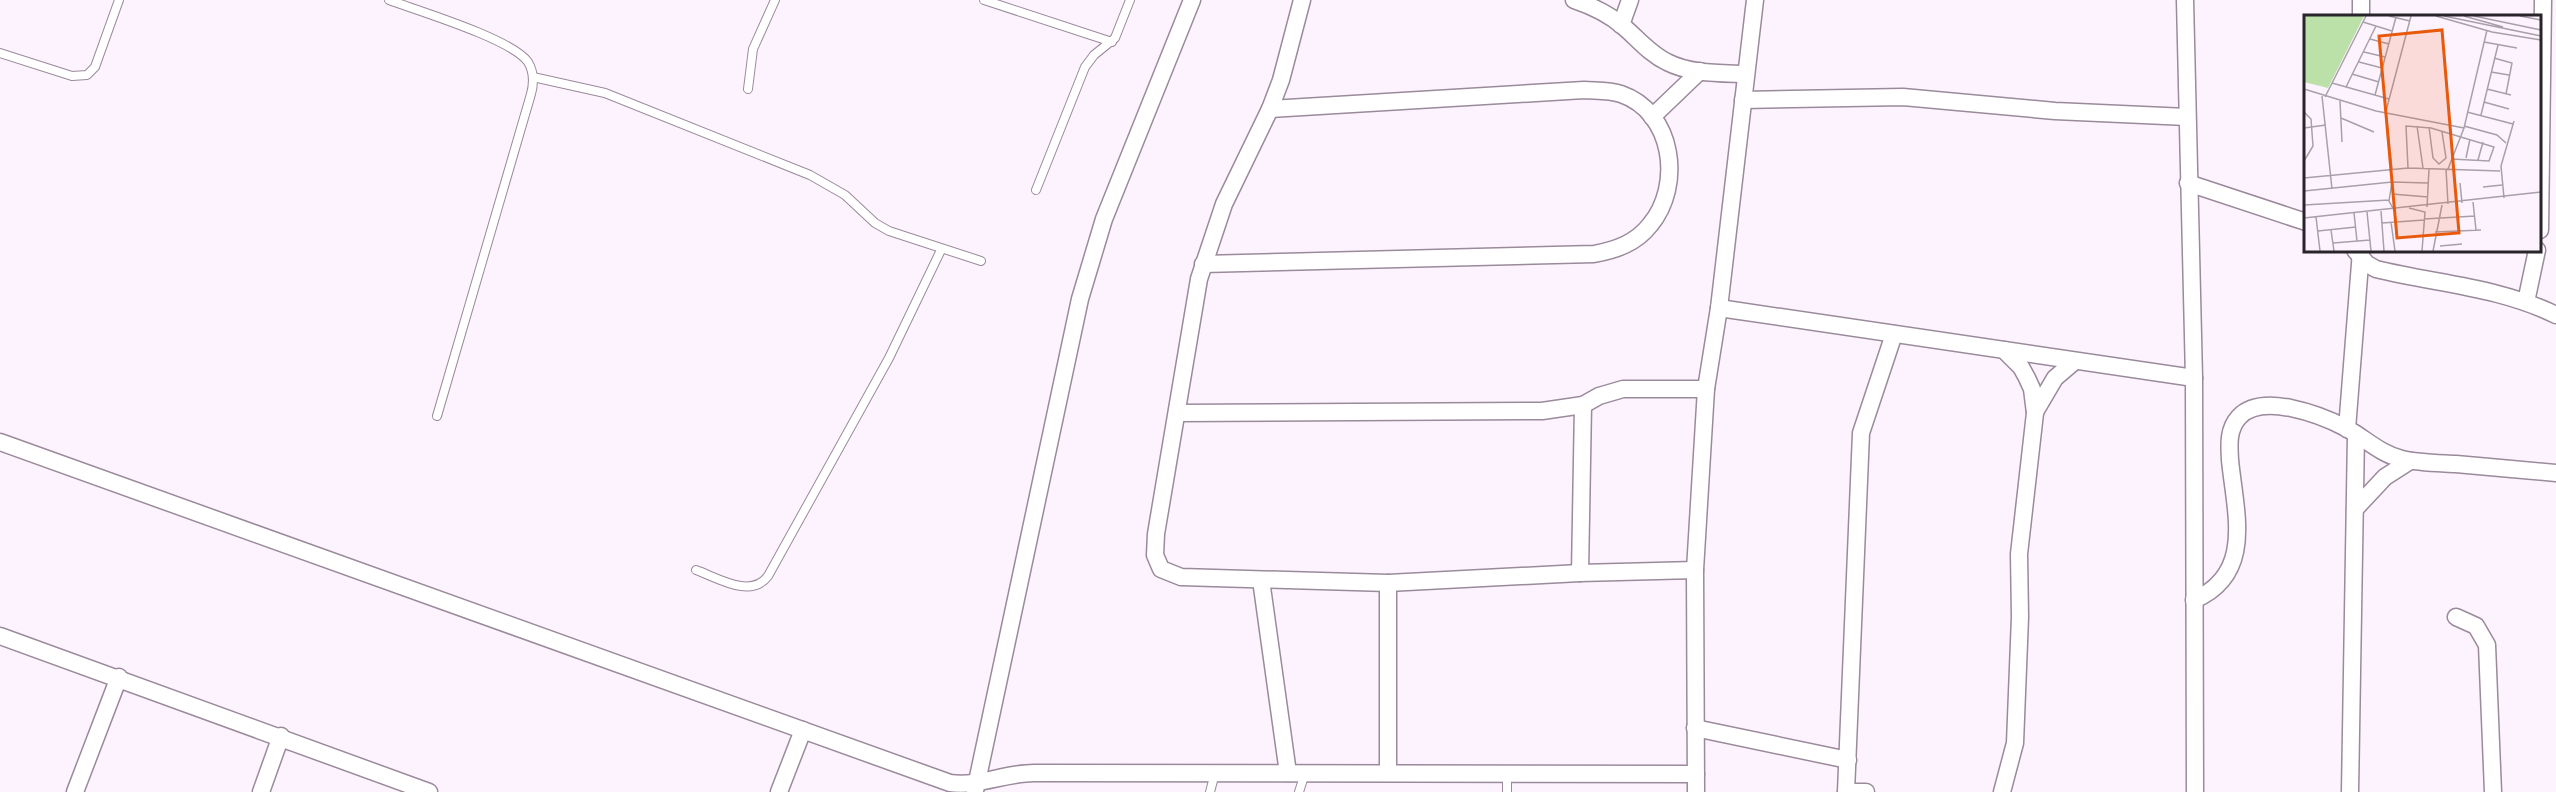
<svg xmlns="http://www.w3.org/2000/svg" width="2556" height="792" font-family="'Noto Sans',sans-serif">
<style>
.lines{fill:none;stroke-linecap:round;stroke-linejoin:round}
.service-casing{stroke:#9a8a9b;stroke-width:10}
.minor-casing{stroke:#9a8a9b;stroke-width:19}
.service{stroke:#fff;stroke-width:8}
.minor{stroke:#fff;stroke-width:16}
.inset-road{fill:none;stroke:#a8a0a9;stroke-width:1.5}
.view{fill:#e8590c;fill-opacity:0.15;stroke:#e8590c;stroke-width:3}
.inset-edge{fill:none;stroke:#29232a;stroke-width:3}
</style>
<rect width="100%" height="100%" fill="#fdf3fe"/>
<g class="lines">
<defs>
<g id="service">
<path d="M389 0C419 11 512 39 528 62 534 72 534 83 531 94L437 416"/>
<path d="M984 0 1112 42"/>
<path d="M0 53 72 76 87 75 95 67 119 0"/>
<path d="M533 77 605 93 810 175 845 195 875 223 889 231 981 261"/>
<path d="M748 89 753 49 775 0"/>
<path d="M1036 190 1085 67 1094 55 1115 38 1130 0"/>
<path d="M696 570C718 578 751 599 768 576L889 358 941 250"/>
<path d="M1210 792 1215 773"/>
<path d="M1299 792 1305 773"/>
<path d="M1507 792V773"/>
</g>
<g id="minor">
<path d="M1302 0 1281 80 1270 109 1224 204 1199 279 1156 534 1155 555 1161 569 1181 577 1388 583 1580 573 1695 570"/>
<path d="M1574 0C1592 6 1609 14 1624 27 1638 39 1650 54 1667 62 1690 74 1720 73 1745 74"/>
<path d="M2185 0 2194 378 2195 792"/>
<path d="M2361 0V16"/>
<path d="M1621 25 1630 0"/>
<path d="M1743 100 1903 97 2055 111 2187 117"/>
<path d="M1652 117 1700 71"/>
<path d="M2188 183 2306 222"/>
<path d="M2540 230 2543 0"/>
<path d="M2355 250 2367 264 2376 269C2437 284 2499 287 2556 315"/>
<path d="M1203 264 1594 254C1616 250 1636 243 1650 225 1683 186 1674 112 1621 94 1609 90 1596 91 1584 90L1270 109"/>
<path d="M2526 302 2537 250"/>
<path d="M1719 308 2194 378"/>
<path d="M2035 412 2055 378 2075 361"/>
<path d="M1177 413 1542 411 1583 405 1599 396 1623 389H1706"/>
<path d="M2347 429 2361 251"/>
<path d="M0 442 950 783C979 787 1004 773 1034 773L1696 774"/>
<path d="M2355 509 2385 477 2410 461"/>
<path d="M1580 573 1583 405"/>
<path d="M1261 580 1288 773"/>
<path d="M2194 600C2255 574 2235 512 2230 460 2229 444 2228 429 2239 417 2262 392 2321 415 2346 428 2365 438 2380 454 2402 459 2419 463 2438 463 2456 464 2489 467 2523 470 2556 473"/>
<path d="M2456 617 2476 626 2487 645 2493 792"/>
<path d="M0 636 429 792"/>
<path d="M1695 728 1848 760"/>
<path d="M1388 772V583"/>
<path d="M975 791 1080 299 1104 219 1192 0"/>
<path d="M75 792 119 677"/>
<path d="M261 792 281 736"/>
<path d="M779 792 803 730"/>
<path d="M1696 792 1695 570 1706 389 1719 308 1755 0"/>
<path d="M1846 792 1861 433 1894 334"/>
<path d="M1846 792H1866"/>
<path d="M2002 792 2015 743 2020 617 2019 554 2035 413 2032 389 2027 378 2021 367 2004 350"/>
<path d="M2350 792 2356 434"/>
</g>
</defs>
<use href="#service" class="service-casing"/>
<use href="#minor" class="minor-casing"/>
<use href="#service" class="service"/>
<use href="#minor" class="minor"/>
</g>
<g transform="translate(2304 15)">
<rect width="237" height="237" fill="#fdf3fe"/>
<path d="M0 1H60L24 73 0 67Z" fill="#bce1a8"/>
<path class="inset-road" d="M85 1 106 6M132 1 188 17 237 25M140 1 237 21M160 1 199 12M170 1 237 15M216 1 237 5M59 7 88 16M66 24 85 29M180 27 213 33M60 37 81 42M190 43 208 48 202 79M55 47 78 53M187 57 205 60M48 59 75 67M28 68 85 84M42 72 72 11M0 74 72 96 160 113M183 74 207 80M71 80 92 2M18 81 28 174M21 82 62 1M36 86 38 127M180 87 205 94M0 97 7 104 9 131 0 146M163 97 209 109M177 100 194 30M37 103 70 117M113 111 119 153M160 111 193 120 202 128M125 112 129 143 135 149 142 143 138 117M0 113 22 110M162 143 166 124M174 145 179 127M104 153 102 111 127 113 190 132 185 146 147 144M88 154 82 96 107 1M142 154 144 189M144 154 160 113 183 15M0 163 104 153 196 156M88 167 85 186 90 195M156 168 158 188M179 172 198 170M0 176 88 167 124 168M88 179 124 182M200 183 197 151 210 106M169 187 172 215M0 190 85 185M123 192 125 154M105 193 121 197 118 236M77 196 80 236M63 197 67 236M50 198 53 226M12 202 16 236M0 203 237 177M120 204 171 201M87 207 91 236M78 208 120 205M27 215 30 236M14 216 52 212M131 217 177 215M29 228 66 225M136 231 158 229M129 236 138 190"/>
<path class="view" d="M138 15 155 218 93 223 75 21Z"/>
<rect width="237" height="237" class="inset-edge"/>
</g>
</svg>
